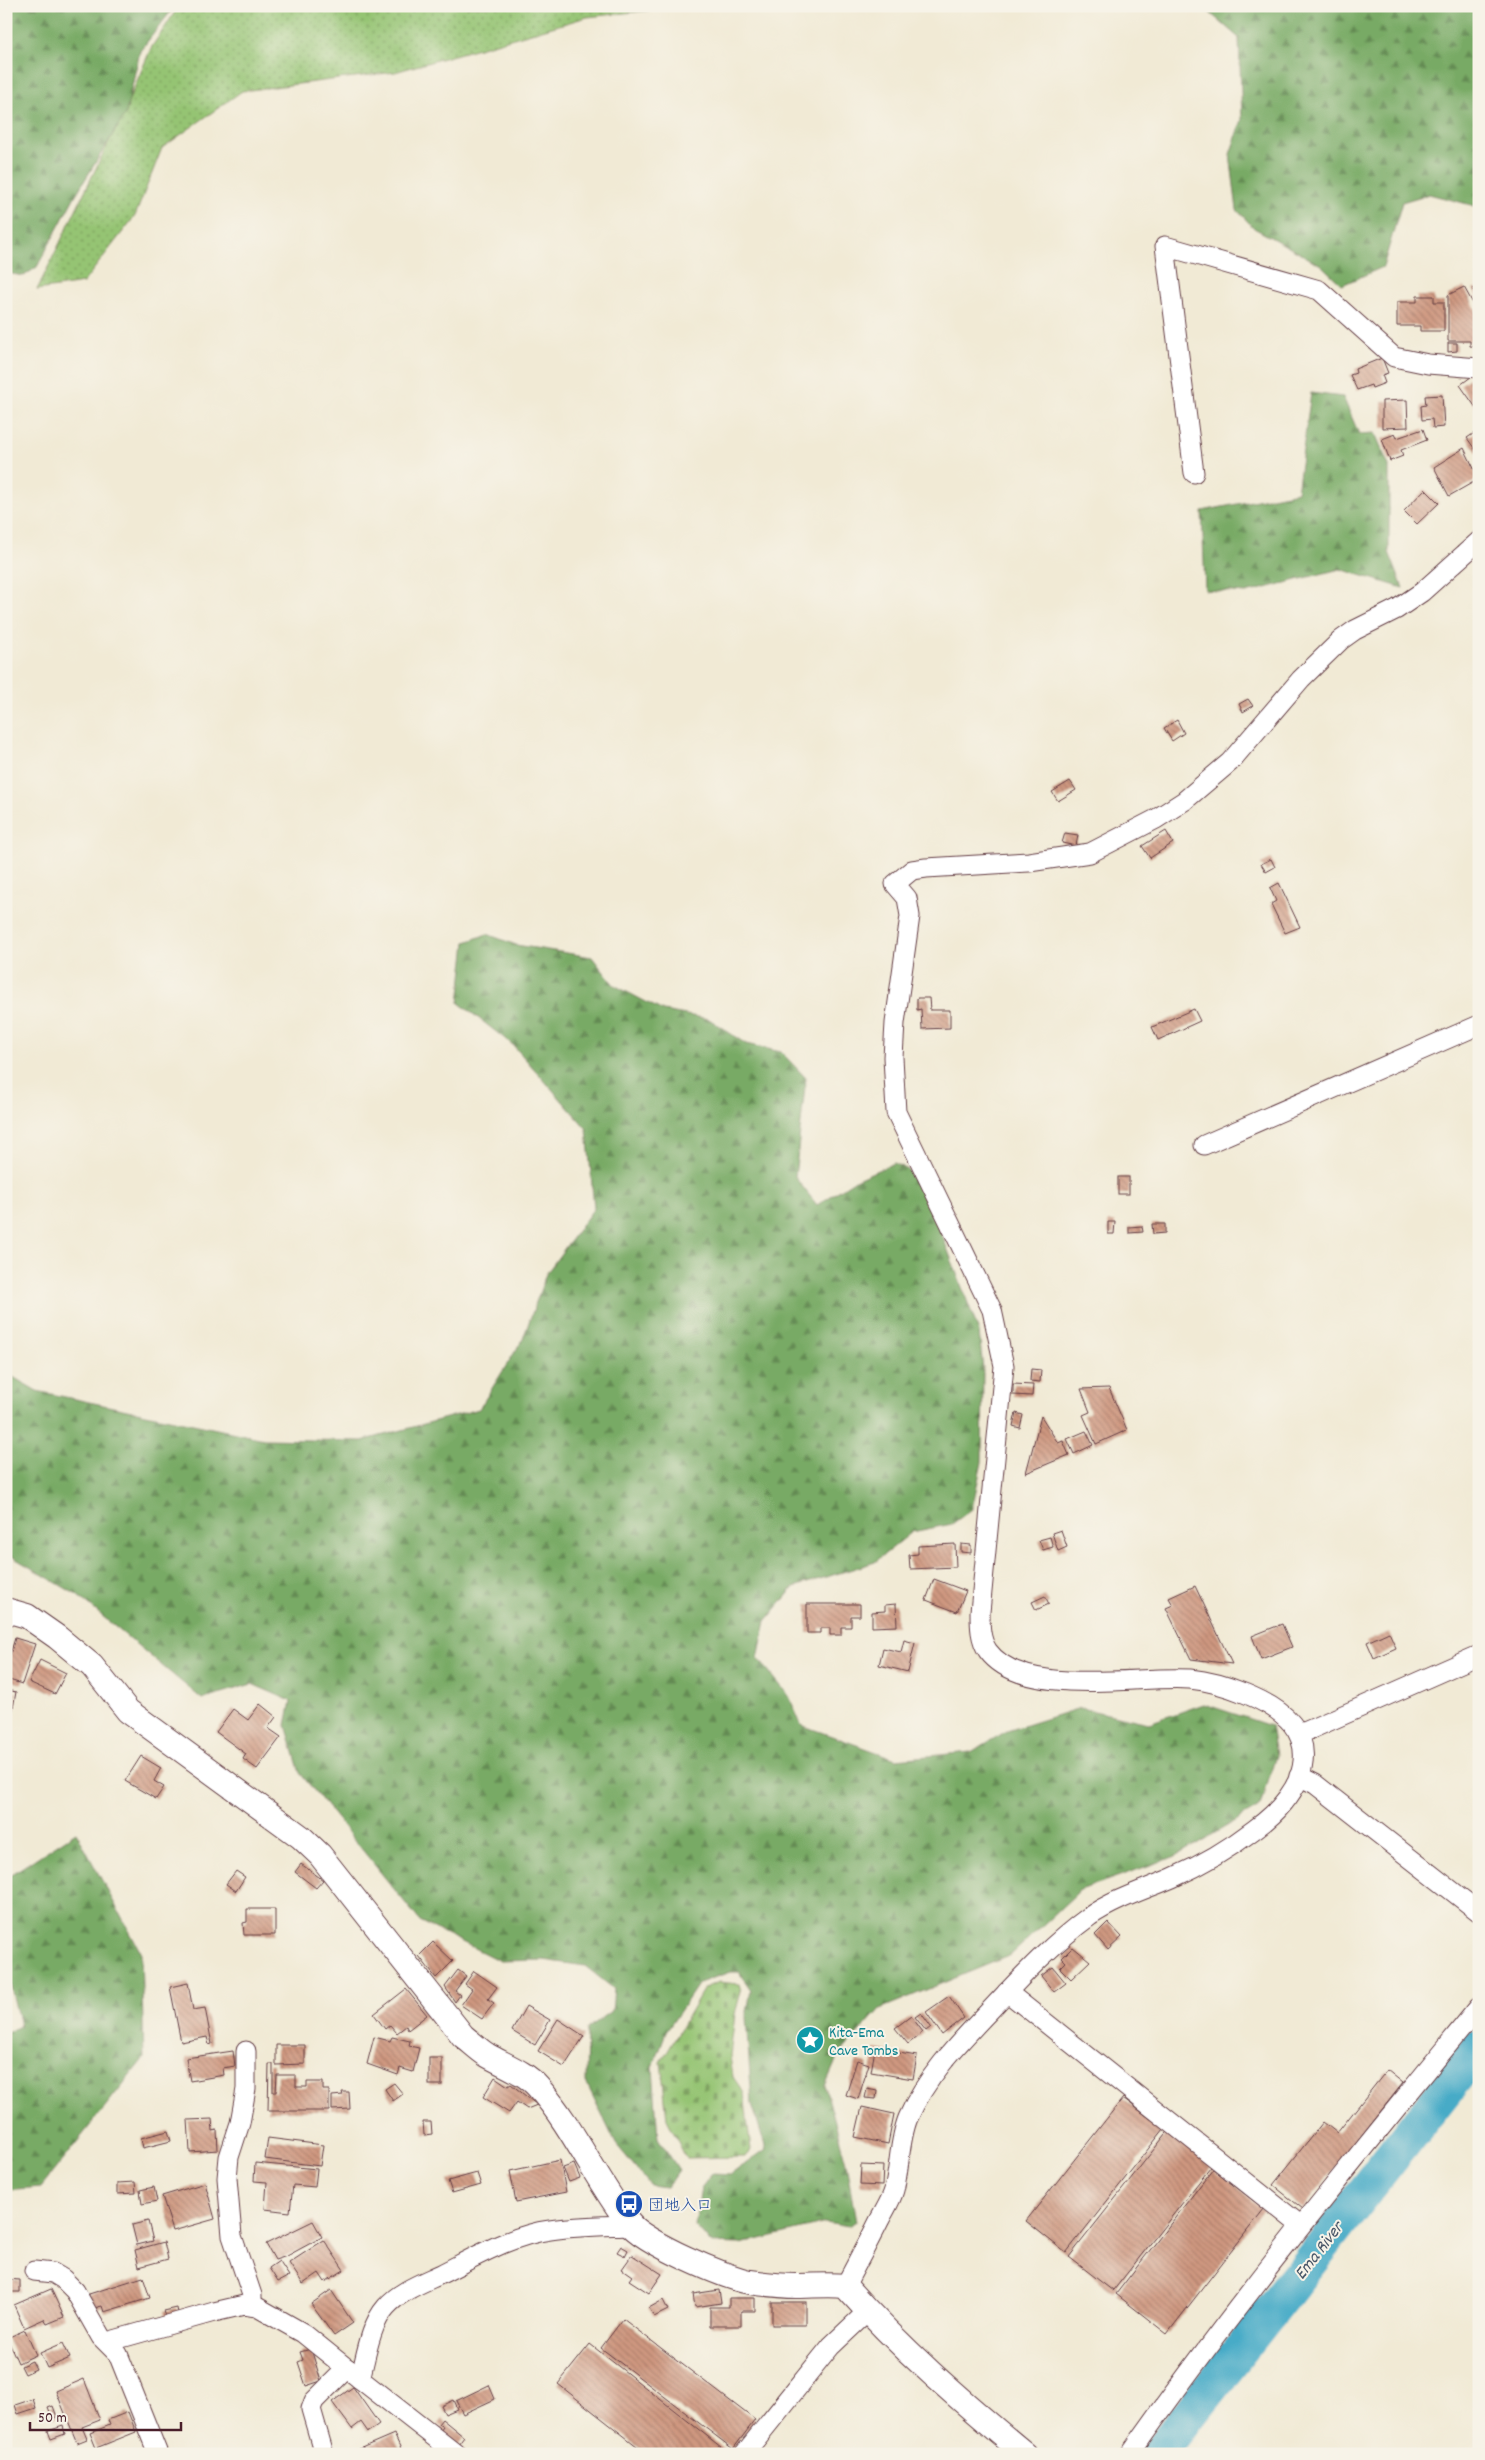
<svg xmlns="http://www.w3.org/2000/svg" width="1485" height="2460" font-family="Dekko,'Klee One',sans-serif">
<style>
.grass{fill:url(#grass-dots);stroke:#70724f}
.forest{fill:url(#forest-firs);stroke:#616448}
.cemetery{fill:url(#cemetery-stones);stroke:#70724f}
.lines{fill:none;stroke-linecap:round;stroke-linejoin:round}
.river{stroke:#47abc7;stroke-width:36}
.building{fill:url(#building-back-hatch)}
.minor-casing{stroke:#633d44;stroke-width:21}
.tertiary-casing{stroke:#633d44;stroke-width:26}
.minor{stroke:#fff;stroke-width:19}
.tertiary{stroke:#fff;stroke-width:24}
.labels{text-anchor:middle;stroke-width:4;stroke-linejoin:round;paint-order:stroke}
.culture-label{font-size:16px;fill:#0d838f;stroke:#f7f3e8;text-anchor:start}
.transit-label{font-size:16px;fill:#164399;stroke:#f7f3e8;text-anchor:start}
.water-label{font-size:18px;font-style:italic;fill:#495769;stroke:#f7f3e8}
</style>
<defs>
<pattern id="grass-dots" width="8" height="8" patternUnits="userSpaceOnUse" patternTransform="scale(1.25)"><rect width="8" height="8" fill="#95c473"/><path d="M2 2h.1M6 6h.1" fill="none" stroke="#7c9f5f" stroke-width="1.8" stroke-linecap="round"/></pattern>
<pattern id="forest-firs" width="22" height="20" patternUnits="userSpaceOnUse" patternTransform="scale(1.25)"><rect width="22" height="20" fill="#78aa65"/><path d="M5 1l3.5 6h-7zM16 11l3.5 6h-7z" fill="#648a53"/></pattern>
<pattern id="cemetery-stones" width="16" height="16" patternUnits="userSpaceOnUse" patternTransform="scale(1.25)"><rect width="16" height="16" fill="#95c473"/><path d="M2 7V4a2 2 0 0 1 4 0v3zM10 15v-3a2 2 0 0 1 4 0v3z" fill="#7c9f5f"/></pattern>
<pattern id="building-back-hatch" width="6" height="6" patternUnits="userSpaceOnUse" patternTransform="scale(1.25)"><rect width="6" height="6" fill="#cf9880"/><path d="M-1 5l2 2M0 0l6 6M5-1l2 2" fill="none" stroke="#aa7b69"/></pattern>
</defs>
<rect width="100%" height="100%" fill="#f7f3e8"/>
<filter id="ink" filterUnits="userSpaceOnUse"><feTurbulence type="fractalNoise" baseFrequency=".02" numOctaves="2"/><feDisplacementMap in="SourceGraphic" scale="10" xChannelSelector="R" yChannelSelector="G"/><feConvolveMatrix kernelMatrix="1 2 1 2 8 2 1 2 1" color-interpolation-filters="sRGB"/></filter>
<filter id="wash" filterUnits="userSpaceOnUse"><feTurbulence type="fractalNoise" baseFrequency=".0096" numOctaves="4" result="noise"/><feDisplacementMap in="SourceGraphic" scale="20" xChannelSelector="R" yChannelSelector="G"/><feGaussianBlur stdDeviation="1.12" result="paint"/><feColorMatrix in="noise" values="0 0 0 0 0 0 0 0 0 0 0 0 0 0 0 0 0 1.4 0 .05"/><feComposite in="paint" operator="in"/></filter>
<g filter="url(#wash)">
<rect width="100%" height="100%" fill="#f1ead5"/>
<path class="grass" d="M179 6H692L587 17 395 72 242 91 162 148 135 216 83 283 37 290 129 100 151 48Z"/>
<g class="forest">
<path d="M6 6H175L140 51 126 113 75 196 37 267 24 276 6 273Z"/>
<path d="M1202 6H1479V207L1429 194 1402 202 1383 267 1342 285 1321 265 1254 228 1237 210 1230 154 1242 120 1239 38Z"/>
<path d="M1311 393 1343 397 1359 434 1375 433 1389 466V552L1403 588 1340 569 1246 593 1205 590 1202 511 1297 492Z"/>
<path d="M487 934 516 945 592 957 614 985 663 1011 709 1019 746 1044 781 1052 806 1078 795 1177 817 1205 857 1179 894 1163 908 1170 936 1219 979 1332 983 1369 982 1462 972 1509 952 1524 912 1532 875 1562 794 1587 766 1621 758 1658 789 1696 801 1725 896 1759 971 1752 1007 1731 1080 1708 1149 1723 1204 1704 1271 1726 1276 1755 1261 1806 1176 1856 1080 1890 1011 1955 880 2009 838 2056 825 2086 846 2163 856 2222 849 2227 826 2223 740 2244 711 2243 695 2226 701 2188 712 2174 730 2175 766 2149 752 2104 746 2017 751 1990 739 1972H730L699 1983 666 2032 653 2067 658 2138 679 2170 667 2187 650 2185 616 2144 586 2082 587 2029 612 2011 614 1989 585 1966 544 1960 500 1961 420 1921 300 1773 286 1725 291 1701 252 1684 202 1699 77 1595 6 1553V1373L37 1391 264 1439 362 1441 479 1409 523 1339 546 1274 594 1208 587 1129 513 1045 459 1003 466 942Z"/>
<path d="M76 1832 141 1953 144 2058 41 2187 6 2190V2033L20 2026 6 1966V1878Z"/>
</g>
<path class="cemetery" d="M719 1982 739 1984 741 1991 735 2014 730 2056 733 2077 744 2093 751 2151 744 2157 686 2158 667 2119 661 2062 704 1988Z"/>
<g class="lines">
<path class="river" d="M1158 2454 1479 2047"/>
</g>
<g id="blocks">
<g class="building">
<path d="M1464 287 1476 309 1479 347 1470 346V341H1448V295Z"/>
<path d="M1479 287V300L1473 289Z"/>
<path d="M1417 296H1434V302H1444V331H1420V326H1397V302H1417Z"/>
<path d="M1448 343H1457V351L1448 352Z"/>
<path d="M1382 358 1388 373 1382 375 1385 383 1372 388 1371 385 1357 390 1350 375 1356 373 1355 369Z"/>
<path d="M1479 371V412L1460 385Z"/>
<path d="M1442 395 1444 427 1433 428 1432 419 1422 420 1421 406 1426 405 1425 396Z"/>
<path d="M1407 400 1408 427 1382 428V401Z"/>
<path d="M1423 429 1427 440 1401 450 1403 456 1390 461 1382 439 1395 434 1397 438Z"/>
<path d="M1479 430V455L1467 438Z"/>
<path d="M1464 448 1479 479 1449 496 1434 467Z"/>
<path d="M1425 489 1439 503 1417 524 1404 511Z"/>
<path d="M1248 699 1253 706 1243 712 1239 704Z"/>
<path d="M1177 720 1184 733 1172 741 1164 728Z"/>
<path d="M1070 781 1076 790 1058 801 1052 792Z"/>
<path d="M1166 831 1173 843 1150 858 1142 846Z"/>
<path d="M1065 833 1078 835 1076 846 1062 843Z"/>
<path d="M1271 859 1275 867 1266 872 1261 864Z"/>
<path d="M1279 883 1300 927 1285 933 1271 904 1276 901 1270 888Z"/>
<path d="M917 998H929L930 1010H950V1028L922 1029 921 1009 917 1010Z"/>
<path d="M1194 1009 1200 1021 1158 1040 1152 1027Z"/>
<rect x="1118" y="1177" width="11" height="17"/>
<path d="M1108 1222H1115L1114 1234H1108Z"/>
<path d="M1152 1224H1165V1233L1153 1234Z"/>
<path d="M1142 1226 1143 1232 1129 1233V1227Z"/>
<path d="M1031 1369 1041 1370 1040 1382 1030 1381Z"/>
<path d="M1013 1384 1033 1385 1032 1396 1013 1395Z"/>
<path d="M1109 1388 1127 1430 1096 1444 1083 1415 1090 1412 1081 1389Z"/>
<path d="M1016 1413 1023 1415 1020 1428 1013 1426Z"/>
<path d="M1041 1416 1058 1443 1063 1441 1069 1455 1026 1473Z"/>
<path d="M1086 1431 1093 1445 1074 1454 1067 1439Z"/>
<path d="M1061 1530 1067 1547 1058 1551 1052 1533Z"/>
<path d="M1050 1537 1053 1547 1043 1550 1039 1540Z"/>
<path d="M955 1544 956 1567 910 1569 909 1555 918 1554V1546Z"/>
<path d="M961 1544 971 1545V1553L961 1552Z"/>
<path d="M934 1579 966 1591 957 1612 926 1600Z"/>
<path d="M1195 1586 1232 1664 1191 1659 1166 1608 1173 1605 1169 1598Z"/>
<path d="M1045 1596 1049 1604 1036 1610 1032 1602Z"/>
<path d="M807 1604H860V1616H851V1627H841V1635H830V1628H820V1633H807Z"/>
<path d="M896 1604 897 1626 872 1627V1612L885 1611V1605Z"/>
<path d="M1282 1624 1292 1647 1261 1659 1252 1636Z"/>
<path d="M1389 1632 1396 1648 1374 1658 1367 1642Z"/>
<path d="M15 1638 35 1644 22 1684 6 1679V1660L8 1661Z"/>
<path d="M904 1640 915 1643 908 1672 879 1665 883 1648 901 1652Z"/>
<path d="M40 1660 66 1673 55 1694 29 1682Z"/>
<path d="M6 1690 16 1692 11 1719 6 1718Z"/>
<path d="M260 1704 276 1717 268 1728 281 1737 257 1769 243 1759 246 1754 216 1732 233 1709 248 1720Z"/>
<path d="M141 1756 161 1768 154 1781 164 1787 156 1799 125 1781Z"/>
<path d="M301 1864 323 1880 316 1888 295 1872Z"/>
<path d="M236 1871 245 1877 236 1891 226 1884Z"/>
<path d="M247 1909H275V1935H244L243 1923 247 1922Z"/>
<path d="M1108 1922 1122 1937 1108 1950 1095 1935Z"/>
<path d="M433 1942 453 1961 436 1978 419 1956Z"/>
<path d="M1073 1947 1090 1961 1071 1979 1060 1968 1066 1962 1062 1958Z"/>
<path d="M1053 1967 1066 1983 1054 1992 1041 1976Z"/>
<path d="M458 1970 466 1976 455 1991 460 1995 455 2002 445 1987Z"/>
<path d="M474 1971 497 1987 488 1999 494 2003 482 2019 461 2005 472 1989 465 1984Z"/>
<path d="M188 1983 193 2010 205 2008 212 2044 209 2045 207 2037 181 2042 170 1987Z"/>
<path d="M406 1989 427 2015 408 2030 406 2026 397 2033 390 2025 385 2029 374 2014Z"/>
<path d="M949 1996 964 2018 942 2035 926 2012Z"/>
<path d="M526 2006 550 2020 535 2045 512 2031Z"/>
<path d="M921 2013 931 2027 926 2031 915 2017Z"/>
<path d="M911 2016 923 2032 908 2044 895 2028Z"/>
<path d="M558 2019 584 2036 564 2067 538 2051Z"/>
<path d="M374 2037 390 2041 392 2037 410 2041 409 2046 419 2048 413 2072 400 2068 398 2075 367 2064Z"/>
<path d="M276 2045H305V2064L276 2065Z"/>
<path d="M875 2049 917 2056 913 2079 871 2072Z"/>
<path d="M233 2051 235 2066 223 2068 224 2075 190 2081 186 2058Z"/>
<rect x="429" y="2058" width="13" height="27"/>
<path d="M857 2060 869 2064 858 2099 846 2095Z"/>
<path d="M269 2064H273V2092H276L277 2075H296V2087H307V2082H323V2090H329V2111H268Z"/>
<path d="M1387 2070 1403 2083 1303 2209 1273 2185 1323 2122 1337 2133Z"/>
<path d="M495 2077 508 2086 511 2084 537 2105 527 2109 517 2102 509 2113 483 2097Z"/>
<path d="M394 2083 403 2094 393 2101 385 2089Z"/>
<path d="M867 2089 877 2091 876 2099 865 2098Z"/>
<path d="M342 2092H349L350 2109 332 2110V2096L343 2095Z"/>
<path d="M1123 2098 1164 2129 1066 2253 1026 2221Z"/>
<path d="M862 2107 894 2114 888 2144 855 2137Z"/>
<path d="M212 2119 213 2131 217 2130 218 2150 190 2152 188 2120Z"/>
<path d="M423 2122H431L432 2134 424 2135Z"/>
<path d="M1170 2129 1214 2163 1113 2291 1069 2257Z"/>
<path d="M168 2131 171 2141 143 2148 141 2138Z"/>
<path d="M268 2138 323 2145 320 2166 265 2159Z"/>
<path d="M560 2160 566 2192 516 2202 510 2171Z"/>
<path d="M255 2163 317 2169 315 2187 293 2185 290 2212 265 2209 267 2182 254 2181Z"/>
<path d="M574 2164 580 2178 569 2182 563 2168Z"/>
<path d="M861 2165 883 2166 882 2186 860 2185Z"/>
<path d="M1213 2169 1264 2209 1167 2334 1116 2294Z"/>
<path d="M477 2173 481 2185 452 2193 448 2181Z"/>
<path d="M135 2182 136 2193 117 2194V2183Z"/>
<path d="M205 2183 215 2219 173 2231 162 2196Z"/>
<path d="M154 2187 157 2201 142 2204 140 2190Z"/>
<path d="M148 2221 153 2241 137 2245 132 2225Z"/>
<path d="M313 2221 322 2237 287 2256 275 2260 266 2244Z"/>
<path d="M324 2240 344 2270 325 2282 319 2273 303 2284 289 2263Z"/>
<path d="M164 2242 168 2259 139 2267 135 2250Z"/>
<path d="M621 2246 628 2250 625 2256 617 2252Z"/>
<path d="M632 2255 662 2274 649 2293 629 2280 632 2276 622 2269Z"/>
<path d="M279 2261 289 2276 278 2282 269 2268Z"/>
<path d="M143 2277 150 2298 104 2312 102 2306 94 2308 88 2300 89 2294Z"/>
<path d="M6 2279 20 2280V2292H6Z"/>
<path d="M51 2289 64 2317 47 2324 44 2319 24 2328 14 2305Z"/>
<path d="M331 2290 353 2323 334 2336 311 2304Z"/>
<path d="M719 2290 721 2303 695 2307 693 2294Z"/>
<path d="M729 2298H755V2311H741V2326H710V2307H729Z"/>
<path d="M663 2300 668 2310 654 2317 649 2308Z"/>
<rect x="772" y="2302" width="34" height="23"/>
<path d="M177 2308 178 2313 166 2317 164 2311Z"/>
<path d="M623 2319 755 2420 733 2449 601 2348Z"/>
<path d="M25 2330 36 2355 18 2363 7 2338Z"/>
<path d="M63 2343 70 2358 47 2368 40 2353Z"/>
<path d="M590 2344 726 2451 724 2454H647L558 2384Z"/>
<path d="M311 2349 321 2381 306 2386 298 2362 303 2360 300 2352Z"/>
<path d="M32 2361 36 2369 25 2374 21 2366Z"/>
<path d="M84 2379 100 2420 82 2427 87 2439 77 2443 56 2391Z"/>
<path d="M489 2385 495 2399 463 2414 456 2401Z"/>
<path d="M353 2387 379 2424 368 2432 361 2422 352 2429 332 2402Z"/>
<path d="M33 2399 36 2408 18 2414 15 2405Z"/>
<path d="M453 2400 457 2409 445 2414 441 2406Z"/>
<path d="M53 2406 57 2417 52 2418 48 2408Z"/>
<path d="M128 2412 136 2432 96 2448 90 2433 110 2425 108 2420Z"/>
<path d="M442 2419 464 2437 458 2445 440 2431 443 2427 438 2424Z"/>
<path d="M63 2426 65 2434 51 2439 48 2431Z"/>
<path d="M394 2434 401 2449 389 2454H361L359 2449Z"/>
</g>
</g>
</g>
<g filter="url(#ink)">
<use href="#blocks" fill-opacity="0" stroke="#633d44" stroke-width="1"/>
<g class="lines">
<defs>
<g id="minor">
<path d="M1194 473 1165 246 1319 290 1394 357 1428 364 1479 368"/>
<path d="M1204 1145 1479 1025"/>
<path d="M1300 1734 1479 1655"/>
<path d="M1299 1776 1315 1784 1479 1912"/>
<path d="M1007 1992 1300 2225"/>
<path d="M246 2051V2089L240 2123 229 2157 227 2178 232 2236 252 2295V2306"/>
<path d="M34 2271 53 2273 63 2279 75 2291 101 2337 118 2354 158 2454"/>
<path d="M845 2286C856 2265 868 2243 879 2221 884 2211 891 2201 894 2190 900 2167 899 2140 908 2118 928 2073 961 2041 994 2006 1024 1974 1054 1942 1090 1916 1115 1899 1144 1890 1172 1878 1202 1865 1229 1849 1255 1829 1273 1816 1290 1799 1299 1778 1306 1759 1305 1740 1292 1724 1273 1700 1221 1682 1190 1679 1138 1675 1023 1699 988 1651 980 1640 980 1625 980 1612L1004 1366 992 1310 896 1112 893 1057 895 1023 910 916 907 898 895 884 912 870 926 868 1029 862 1090 853 1156 819 1184 801 1230 762 1301 679 1341 640 1355 630 1397 609 1422 592 1479 541"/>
<path d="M107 2342 214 2312 244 2305 257 2307 303 2333 360 2379"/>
<path d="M324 2454 311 2409 314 2401 347 2368"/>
<path d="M456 2454 360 2379C366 2357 370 2325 386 2307 400 2291 422 2283 441 2274 475 2257 512 2235 550 2230 576 2226 604 2226 630 2225"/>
<path d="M744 2454 831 2346 867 2312"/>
<path d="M1130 2454C1239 2299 1359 2154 1479 2007"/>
</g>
<path id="tertiary" d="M6 1610 27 1616 57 1637 92 1666 128 1711 301 1837 320 1855 463 2036C471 2042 479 2050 487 2055 504 2065 525 2072 538 2087 574 2128 595 2179 629 2223 643 2242 726 2278 750 2282 765 2284 781 2286 796 2286 813 2286 828 2284 845 2286 900 2348 962 2402 1025 2454"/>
</defs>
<use href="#minor" class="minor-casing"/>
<use href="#tertiary" class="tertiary-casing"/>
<use href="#minor" class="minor"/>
<use href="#tertiary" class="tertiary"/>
</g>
</g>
<defs>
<symbol id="sight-disc" viewBox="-11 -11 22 22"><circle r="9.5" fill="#0f9aa8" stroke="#f7f3e8"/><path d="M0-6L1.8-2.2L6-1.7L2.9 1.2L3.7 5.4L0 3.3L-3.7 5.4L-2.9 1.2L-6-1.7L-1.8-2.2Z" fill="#fff"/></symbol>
<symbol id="bus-disc" viewBox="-11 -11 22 22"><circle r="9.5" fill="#1a4fb4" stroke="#f7f3e8"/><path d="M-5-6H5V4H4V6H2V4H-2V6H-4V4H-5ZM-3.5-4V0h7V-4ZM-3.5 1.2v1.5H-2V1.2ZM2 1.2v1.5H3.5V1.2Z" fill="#fff"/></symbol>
</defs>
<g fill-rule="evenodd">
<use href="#sight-disc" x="794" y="2024" width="32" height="32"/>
<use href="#bus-disc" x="613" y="2188" width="32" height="32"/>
</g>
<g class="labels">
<g class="culture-label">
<text x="829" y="2037">Kita-Ema<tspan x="829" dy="18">Cave Tombs</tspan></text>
</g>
<g class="transit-label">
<text x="648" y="2210">団地入口</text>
</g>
<g class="water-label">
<text transform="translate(1318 2250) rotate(-52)" y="6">Ema River</text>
</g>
</g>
<rect width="1485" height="2460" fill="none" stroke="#f7f3e8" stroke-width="25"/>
<path d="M30 2422v8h151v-8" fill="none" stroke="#4a1f2b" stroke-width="2.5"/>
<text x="38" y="2422" font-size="15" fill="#4a1f2b" stroke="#f7f3e8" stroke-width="4" paint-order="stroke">50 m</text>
</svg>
